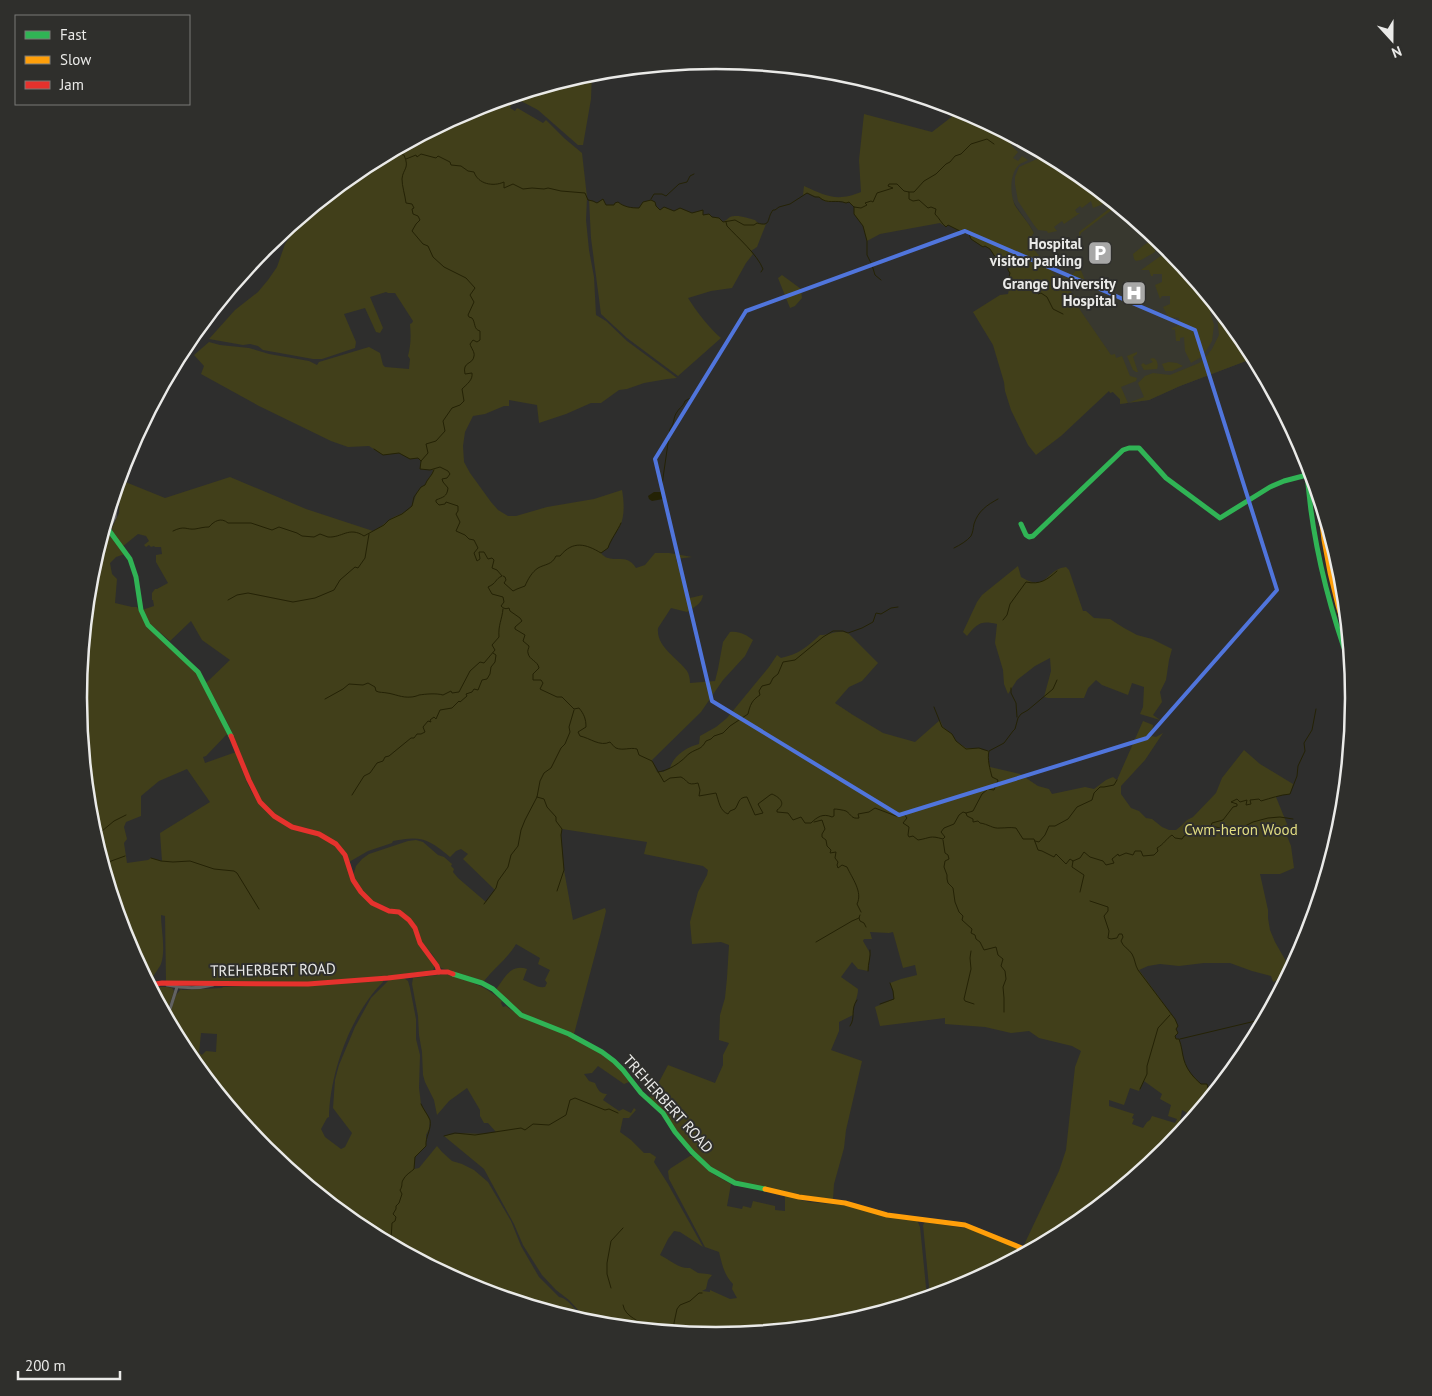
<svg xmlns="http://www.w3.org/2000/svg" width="1432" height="1396" font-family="'PT Sans',sans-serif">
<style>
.built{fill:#38382f}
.green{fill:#413f1a;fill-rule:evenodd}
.water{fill:#242205}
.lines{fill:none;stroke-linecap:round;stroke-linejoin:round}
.stream{stroke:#242205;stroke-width:1}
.street{stroke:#626262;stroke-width:3}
.fast{stroke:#30b455;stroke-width:5}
.slow{stroke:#ff9f0a;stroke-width:5}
.jam{stroke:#e5322d;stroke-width:5}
.marked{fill:none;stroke:#5075dc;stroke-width:4;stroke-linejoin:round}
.labels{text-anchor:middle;stroke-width:4;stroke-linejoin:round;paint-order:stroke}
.poi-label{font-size:15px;font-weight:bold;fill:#eaeae8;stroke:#2f2f2c;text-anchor:end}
.park-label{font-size:15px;fill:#e2dd82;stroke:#2f2f2c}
.street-label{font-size:15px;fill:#eaeae8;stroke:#2f2f2c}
.rim{fill:none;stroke:#eaeae8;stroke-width:2.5}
</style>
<rect width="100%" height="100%" fill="#2e2e2d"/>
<path class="built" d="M987 123 1071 168 1167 247 1247 344 1254 358 1180 386 1149 400 1120 404V399L1113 392 1025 241 1034 233 1030 226 1016 206 1011 197Z"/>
<g class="green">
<path d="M592 72 591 99 583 145H578L538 110 521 101 509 97Z"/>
<path d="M504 99 512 103 510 108 515 111 517 108 519 109 543 123 546 120 564 138 582 153 587 197 586 220 589 250 594 277 596 315 606 321 627 341 677 378 667 379 644 383 627 389 619 390 601 403H591L566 414 539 423 537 405 509 400V406H504L485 414 473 416 465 432 463 446 464 462 470 473 491 502 498 510 508 516H516L547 507 594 499 622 490C624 501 625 516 620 526 616 533 610 540 608 548L601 553C611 566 626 551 636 568L645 565 655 553H669L692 557 676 559C680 573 686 584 690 598L703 595C702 604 694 607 687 612L671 608 658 628C656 647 678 658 687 671 689 674 690 679 690 683L715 681 718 669 723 642 730 632C740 631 746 635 753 640L745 656 723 680 701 712 652 760 657 772H663L670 768C673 756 687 747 699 744L700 736 716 727 727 718 769 667 777 655 781 658C799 654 807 647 820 635 831 635 837 629 848 633L878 663 862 681 849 687 835 703 853 715 883 733 915 742 940 720 943 727 952 734 956 741 966 748H979L983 750 989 751 988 755 990 767 1020 774 1038 786 1049 789 1052 794 1085 787 1094 789 1106 780 1113 777 1117 780 1143 721 1153 725 1152 736 1156 737 1163 733 1145 760 1121 786V794L1131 808 1139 811 1146 818 1152 819 1162 827 1169 830H1176L1181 826 1187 820 1193 817 1216 793 1222 778 1244 750 1260 764 1293 784 1290 794 1281 795 1276 797 1287 824 1285 831 1291 846 1294 868 1280 874H1260L1268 910V918L1270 930 1275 942 1291 970 1287 977 1273 982 1271 976 1252 971 1230 963H1204L1179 966 1160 964 1148 966 1139 970 1175 1019 1178 1026 1176 1029 1178 1033 1175 1036 1177 1039H1179C1182 1047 1182 1053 1184 1060 1187 1070 1193 1077 1201 1084H1207L1209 1092 1213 1094 1194 1117 1182 1110C1180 1124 1176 1139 1167 1149L1070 1229 1031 1249 1023 1247 1059 1171 1066 1150 1075 1067 1081 1051 1072 1046 1039 1038 1029 1031 1011 1033 985 1027 945 1024V1018L880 1026 875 1007 894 999 893 991 890 983 901 979 917 975 915 965 903 968 893 932 889 933 870 932 872 939H864L863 941 870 953 868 971 858 969 852 962 841 977 858 989C858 999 852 1006 853 1015L839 1022V1031L831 1050 862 1061 846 1130 844 1148 834 1184 833 1199C811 1197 790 1193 768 1188 749 1184 730 1181 714 1169 688 1150 669 1123 648 1098L651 1096V1091L659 1082 668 1065 715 1083 723 1065V1055L729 1043 719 1040 720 1015 725 998 727 978 729 945 721 942 692 944 690 922 698 892 707 875 708 870 703 866 644 854 647 842 562 829 561 835 564 870 573 920 605 908 606 911 601 932 574 1034 525 1016 496 990 497 988C506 976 511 964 527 969L523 980C532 983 536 988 545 987L547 983 545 980 550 970 538 964 540 958 516 944C508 958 494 968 484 981L441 968 432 954 422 943 415 925 393 910 371 900 361 891 353 876 356 866 362 859 369 854 408 841 416 840 423 842 438 855 444 857 452 864 451 866 454 869 453 872 458 878 486 902 495 890 463 859 468 854 461 849 456 851 450 857C429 839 421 835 393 841L392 843 368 851 349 862 344 851 322 834 307 828 293 826 277 816 269 809 258 796 231 730 206 683 230 660 202 640 191 621 170 641 148 622 142 610 154 606 153 600H152V593L155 589H157L168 583 156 562V555L162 554 161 547H155L154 546 151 547 149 545 146 547 144 545 149 541 146 536 138 534 122 547 113 534 112 528 119 513 120 491 123 481 165 498 230 477 306 509 373 531C379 528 384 524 389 520 396 515 404 514 410 508 417 501 413 491 425 485 427 479 432 476 433 470L420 469 421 461 419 458 410 459 399 453 383 455 369 446 348 447 331 441 259 406 201 374 204 366 194 355 209 342 220 345 249 348 269 354 309 361 317 365 319 362 369 347 380 353 383 365 385 367 409 369 410 359 408 356C411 345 411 335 410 324L412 323 413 321 395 293H388L386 292 370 297 383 328 380 333 376 332 365 308 344 314 356 342 355 348 322 359H313L263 350 258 346 250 344 243 345 209 339 235 310 258 292 268 280 277 267 285 244 294 231 306 219 310 210 362 167 472 108ZM1144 1081 1162 1094 1160 1099 1171 1105 1168 1116 1177 1119 1175 1123 1152 1116 1150 1120 1147 1122 1143 1128 1132 1124 1134 1119 1132 1118 1134 1114 1109 1106V1100L1124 1105 1130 1088 1139 1091Z"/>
<path d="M955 107 960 109 1015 138 1011 145 1018 152 1013 158 1018 161 1022 156 1028 160C1025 162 1020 163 1018 166 1009 175 1010 197 1016 207 1022 216 1029 223 1034 233L1032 235 1033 239 1029 243 1059 281 1064 277 1066 279 1075 272V270L1079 267 1080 268 1085 280 1084 281 1073 276C1070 285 1067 292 1077 297L1075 301 1078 307 1111 355 1115 354 1116 358 1122 356 1130 376 1137 378 1136 381 1121 387 1128 403 1144 397 1138 383 1145 376 1153 373 1170 375 1199 363 1205 358 1212 349 1219 335 1216 306 1247 344 1254 358 1180 386 1149 400 1120 404V399L1113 392 1110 393 1109 391 1061 436 1036 455 1028 445 1011 410 1005 391 1004 382 993 345 973 312 1000 295 1008 294 1011 280 1009 277 1010 273C1005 265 1007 259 996 258L990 249 985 246 983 247 971 239 969 234 964 233 948 225 946 227 940 223 880 234 867 241 863 226 854 214V207L849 202 846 203C839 200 836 202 829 202 824 202 823 199 818 197 815 196 812 195 807 193L803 195 804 186C826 196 837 202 861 192L859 160 864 114 932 132 958 112Z"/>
<path d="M1039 151 1069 167 1070 169H1072L1079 178 1081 185 1088 182 1111 201 1093 208 1091 201 1082 208 1080 206 1075 210 1077 213H1080L1064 224 1062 221 1054 227 1057 231 1048 233 1047 231 1038 230 1034 225 1018 201 1015 184V177L1019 167 1037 159Z"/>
<path d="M603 199 606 205H613L615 203 618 202C624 207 631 208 639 208L643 202 651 200 655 202 656 206 660 210 664 207 674 211 680 208 692 213 703 210V215L709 214 712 217 719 218 723 222C725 221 727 219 730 217 737 214 748 218 755 220 758 224 762 225 766 224L757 247 751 251 753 254 746 263 732 288 711 291 688 298C696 311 710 329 721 338L678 376 627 338 601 314 591 238 589 200 597 203Z"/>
<path d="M1117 206 1081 233 1079 238V232L1110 208Z"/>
<path d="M1149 242 1155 250V252L1141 260 1136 261 1134 259 1133 254 1144 245Z"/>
<path d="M1169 250 1210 299V312L1214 325 1212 341 1203 356 1191 363 1185 351 1184 337 1180 338V341H1176L1175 329 1172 330V328L1179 325V318L1168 317 1163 307 1170 304V296H1162L1160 299 1155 285 1162 282V274H1153V276H1151L1149 270H1141Z"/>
<path d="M782 275 801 289 802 298 795 306 790 308 778 278Z"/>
<path d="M1137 352V354L1133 357 1138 372H1136L1133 370 1127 356Z"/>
<path d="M1153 358C1157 359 1159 365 1157 369L1144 370 1141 365 1143 363 1146 365 1153 362 1150 359Z"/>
<path d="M1169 362 1177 363 1183 366 1172 371H1165L1162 364Z"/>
<path d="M1324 516 1342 574 1346 618 1339 592Z"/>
<path d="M108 534 125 554 116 557 110 563 112 574 117 579 115 603 132 607H137L142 617 196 673 212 701 213 707 228 733 206 756 203 757 205 763 236 752C244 776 253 806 277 819 294 827 314 831 330 842 347 853 351 877 361 894 367 903 395 910 404 918 417 929 427 952 435 966L433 970 391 976 311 982 166 981 165 916 161 915C161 930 166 949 161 964 158 970 153 975 151 982H148L126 942 90 822 78 698 90 573 100 541 105 535ZM187 769 210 802 160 833 162 861 151 858 148 860 127 863 124 843 127 839 124 827 126 822 141 816V796L159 781Z"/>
<path d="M1018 566 1021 577C1047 593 1046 569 1066 567L1069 570 1083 611H1086L1094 618 1110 619 1124 628 1137 635 1152 639 1172 649 1169 660 1166 680 1160 692 1162 702 1153 715 1160 720 1140 714 1143 707 1144 687 1132 683 1128 695 1102 685 1096 680 1088 688 1084 698H1048L1044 697 1051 671 1050 658 1035 666 1017 680 1008 694 1004 684 1003 670 995 643 997 624C980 620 977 624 967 636L963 632 977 602 982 595Z"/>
<path d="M446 974C470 982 483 984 502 1001L501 1003 503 1007 506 1006C526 1022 546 1026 569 1036 592 1046 616 1061 629 1082L624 1084 598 1066 592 1073 584 1074 589 1081 595 1083C598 1090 600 1094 607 1094L603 1100 619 1111 623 1109 631 1113 634 1108 636 1110 629 1118H623L620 1132 631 1140 644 1153H650L656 1157 654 1162 668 1184 703 1247 680 1232 674 1231 668 1239 660 1255C670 1260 679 1269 690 1268L698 1273 708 1274 712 1275 708 1280 706 1289 702 1291 710 1292V1290L730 1299 737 1298 732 1289 733 1284C724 1275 722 1264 719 1252L705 1247 669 1179 668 1171 671 1168 690 1156H694L713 1174 731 1184 727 1206 742 1209 743 1206 751 1208 753 1201 775 1206V1210L785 1211V1196L809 1202 842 1205 917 1220 920 1227 927 1297 840 1324 716 1336 590 1323 569 1300 556 1290 542 1275 523 1245 514 1224 484 1169 444 1136C461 1131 478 1136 496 1132L488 1123H484L480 1116V1110L467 1088 449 1101 437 1115 434 1100 425 1082 423 1075 422 1052 419 1035 418 1016 412 984 413 978Z"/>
<path d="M404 978 408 981 410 988 416 1019V1039L420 1055 419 1088 421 1104 430 1120 429 1129 426 1135V1146L415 1157 414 1169 419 1168 437 1146 442 1152 452 1161 462 1164 474 1170 488 1182 511 1221 521 1246 539 1277 559 1297C570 1299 578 1314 585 1322L472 1287 361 1228 265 1149 185 1052 168 1019 176 995 181 989 182 990 222 988 223 987 383 980V982C351 1014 330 1072 329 1117L327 1118 321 1129 325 1137 341 1149 345 1147 352 1133 333 1108 335 1080 339 1065 355 1027 371 998 388 981 391 979ZM201 1033 217 1034 216 1052 206 1051 202 1055 199 1053Z"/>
<path d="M150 987H167L172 988 174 991 166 1016Z"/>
<path d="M925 1222 970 1229 1027 1252 960 1288 930 1297 923 1225Z"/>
</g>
<path class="water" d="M654 492H661L665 496 663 499 652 501 649 499 648 496Z"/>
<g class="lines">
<g class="stream">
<path d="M393 151 395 153 404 155C410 169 403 168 402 179 402 186 405 195 406 203L412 204 414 208 412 209 413 214 418 216 420 220 416 224 412 231 423 244 428 246 433 257 444 267 466 278 475 288 470 295 474 302 468 315 469 317 472 318C476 323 473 329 480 331V340L477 342 473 340 470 344C471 348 475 352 474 356 473 365 462 361 465 374L472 373C473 380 467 384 462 389L464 401 460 405 452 408 443 421 445 431 436 441 426 444 428 453 421 461 420 469 430 470 440 467 448 471 450 474 447 478 442 479 443 482 448 488C447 497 443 497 436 500V502L439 505 445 504 446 502 458 506V511L456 514 460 522 456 531 465 535 469 539 474 540 478 548 474 553 477 561 480 559 479 552H484L488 559 492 558 494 560 492 568 497 570 502 576C495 579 497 583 488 587L492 594 503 597 504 602 501 606C504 609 506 609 509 608L510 611 520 618 522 621 515 627V629L525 635 523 641 529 646C529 648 527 651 528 653 529 660 538 661 539 668L533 674V680H541L543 683 540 689 542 690 557 697H562L574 709 579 708C584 714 586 719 586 727L578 732 580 736C590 738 600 747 610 742 612 744 614 747 616 748 623 751 630 747 637 749L639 755 652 761 664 782 670 778 681 777C689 781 686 786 698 783L700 790 699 796 716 793C719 802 720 811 728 814L730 811 735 809C739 804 738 797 747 797L755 815 763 813 758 804 770 795 772 794C781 798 786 804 777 810V812L788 813 793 820 801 817 805 823H811C817 817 823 813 832 817L834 816V809C837 809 843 810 846 811 852 815 851 819 859 818L858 814 869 812 875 808 896 816 904 814 907 818 903 823 909 827 908 835 909 837 913 836 918 840C931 838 929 835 943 839L945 837 941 832 944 828 954 824 959 815 963 812 966 813 967 816 973 819V822L978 821 980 823C988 824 993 829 1000 828 1006 828 1010 827 1016 828L1023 839H1034L1038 850 1042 851 1054 857 1056 854 1066 864 1070 859 1073 861 1072 867 1084 875 1080 892"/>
<path d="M406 159 416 155 417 157 421 154 436 158 438 156 450 162 451 165 461 166 468 171 474 172C478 184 493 187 504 182V188L513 184 523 189 532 188 544 189 548 188 561 191 585 193 588 200 593 201 597 203 603 199 606 205H614L615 203 618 202C624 207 631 208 639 208L643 202 651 200 655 202 656 206 660 210 664 207 674 211 680 208 692 213 703 210V215L709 214 712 217 719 218 723 222 735 220 744 225H754L757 223C772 227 766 219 773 210H775L779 207 790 204 807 193 815 197H819C827 205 836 199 846 203L849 202 854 207 861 208 867 205 865 203 871 201 873 202 877 193 893 188 888 186 889 184H897L904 191 909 192V199L913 201 919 200 928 208 931 207 936 209 935 214C940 219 941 223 946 227L948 225 964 233 969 234 971 239 983 247 985 246 990 249 996 258 1002 259 1008 265V270L1010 273 1009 277 1014 285C1025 283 1029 283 1038 290V294L1041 293 1047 297 1053 309 1063 314"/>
<path d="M909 192H914L924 181 936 174 946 164 950 162 955 156 961 154 971 144 987 139 994 144"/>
<path d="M651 199 654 194H662L666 196 679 184 687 182 690 176 694 174"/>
<path d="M854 207V214L863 226 867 241V255L872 265 875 275 881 280"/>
<path d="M726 222 727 226C738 238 757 254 763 269L761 272"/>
<path d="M374 449 383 455 399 453 410 459 418 458 421 461"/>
<path d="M661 492 670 429C675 423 673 417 677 412 680 407 683 407 685 401L694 396C696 390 701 388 702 382"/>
<path d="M173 531C185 525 186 530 195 529 201 528 203 527 209 527 214 521 221 517 228 523H251L272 530 279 527 297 533 302 536 314 537 320 534C323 535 325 536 328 537 342 538 349 526 364 536L384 525 389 520 402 514 412 506 414 497 421 487 425 485C427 479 432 476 434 470"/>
<path d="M954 548C960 545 967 541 971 536 973 532 973 529 974 524 978 511 987 505 998 499"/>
<path d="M503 576 505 577 506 580 504 583 513 591 517 589 525 586C528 579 532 572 538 568 545 564 552 565 556 556H560C573 540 586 544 601 553L608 548C610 541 618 530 621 523"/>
<path d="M228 600 237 595 248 593 293 602 315 598 334 590 340 580 355 567 358 568 365 558 369 534"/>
<path d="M1003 620 1007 615 1010 604 1026 582C1040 585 1047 580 1057 571"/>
<path d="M1011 688V693L1016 703 1017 717"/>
<path d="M325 699 343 689 349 684 363 685 368 683 375 687 376 691C380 693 383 692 387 693 395 694 402 698 411 697 413 697 417 696 419 695 426 694 436 693 443 695L451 691 452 693 459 692 470 671 480 662 484 663 495 650 492 645 499 637C498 625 502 620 503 609"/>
<path d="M934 707 942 727 952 734 956 741 966 749 979 748 988 751"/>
<path d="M658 772C666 771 675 766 681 761 684 759 687 755 690 753 698 748 701 750 706 741L711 739 714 736 723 733 730 726 748 714C750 705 752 700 760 695L759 691 762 686 770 684 773 678 778 674 783 662 795 660 823 637 833 631H843L848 633 862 628 873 622 876 613 881 614 891 608 898 607"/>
<path d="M352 795 364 776 370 773 377 763 383 761 385 757 389 756 411 738H414L417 734H421L425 732 423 727 428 721 431 722 430 720 434 717 436 719 440 710 452 708 459 701 460 702 467 696 466 694 472 692 474 689 478 690 482 680 487 679 490 674 491 667 495 662 496 655 493 653"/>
<path d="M537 797 544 799 547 807 556 817V821L562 829 561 835 564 870 557 891"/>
<path d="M966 813 973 811 982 794 988 789 994 790 998 780 992 777C990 769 987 759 989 751L1004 743 1013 731 1015 729 1018 718 1021 714 1028 710 1053 689 1057 680"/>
<path d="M814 822 822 820 825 829 822 834V837L826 840 827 846 831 850 830 853 836 852 835 858 838 862 837 865 838 868 842 865 847 867C852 878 863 892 857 904L861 912"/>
<path d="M1211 826 1225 829 1243 827 1253 822 1268 818 1280 817 1293 819"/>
<path d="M93 833 102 831 114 821 126 815"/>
<path d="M943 840 945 853 948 855 949 859 945 861 944 867 947 875V879L948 883 953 888 955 902 959 912 963 916 962 920 972 929 971 933 975 935 976 939 980 942 984 950 996 947 998 955 1003 959 1001 966 1005 971 1006 979 1003 987 1004 998V1012"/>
<path d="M1035 841 1039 842 1045 835 1049 826H1055L1068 819 1077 807 1092 800 1094 793 1100 787H1104L1114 785 1117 780"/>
<path d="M151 858 161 861 173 862 190 861 214 869 234 871 237 873 259 909"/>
<path d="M1073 861 1080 858 1084 852 1090 857 1103 861 1106 865 1114 863 1112 859 1118 854 1119 856 1126 853 1133 855 1135 851H1141L1143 856 1154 855 1158 851 1157 848C1164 844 1166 839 1172 835L1175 838 1182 839 1184 836 1187 835 1188 832 1198 836V828L1205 829 1207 826H1211L1212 823 1223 820 1233 807 1237 806V804L1231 802 1237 799 1240 802 1247 800 1246 805 1251 804 1250 800 1259 799 1261 801C1271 798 1280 795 1290 794L1297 776 1298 766 1305 751 1304 743 1312 730 1316 709"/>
<path d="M103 864 125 856"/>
<path d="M1090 901 1108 907V911L1104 916 1109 931 1108 938 1111 939 1117 938 1119 934H1122L1123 937 1121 941C1123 947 1129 949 1132 954 1135 959 1135 965 1138 970L1175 1019 1178 1026 1176 1029 1178 1033 1175 1036 1176 1039H1179C1182 1047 1182 1053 1184 1060 1187 1070 1193 1077 1201 1084H1207L1209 1092 1213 1094"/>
<path d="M484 904 496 888 498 881 508 867 511 855 518 846 521 830 525 820 537 797 540 781 544 773 551 768 561 748 565 744 570 732 569 727 574 710"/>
<path d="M860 915 859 918 860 921 864 923 866 927"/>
<path d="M816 942 852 921 859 918"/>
<path d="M971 951 970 958 971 969 964 999 965 1001 974 1004"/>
<path d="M868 971C868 963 871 957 870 950"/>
<path d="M1275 996 1276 998"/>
<path d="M880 1004 894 999 893 991 890 983"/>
<path d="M850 1026C856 1017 850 1010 857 1000"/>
<path d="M1180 1039 1264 1019"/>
<path d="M1140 1089 1147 1074V1066L1158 1028 1170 1015"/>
<path d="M444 1136 455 1133 475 1135 521 1128 525 1130 533 1124 549 1125 566 1115 570 1100 575 1098 605 1110 609 1109 618 1113"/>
<path d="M388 1243 391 1240 392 1223 395 1221 396 1217 393 1214 396 1209V1206L399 1203 402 1194 400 1190C403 1186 401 1183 403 1180 405 1175 411 1172 414 1169L415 1157 426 1146C425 1137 432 1129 430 1120 428 1115 423 1109 421 1104"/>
<path d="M611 1288 607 1274V1263L611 1241 623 1228"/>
<path d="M623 1305C625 1318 641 1320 648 1329"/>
<path d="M670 1331 674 1325V1323L677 1309 680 1305 690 1301 699 1293H702"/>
</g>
<g class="street">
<path d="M101 537 112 523 115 517 120 481 142 426"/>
<path d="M167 985C182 988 198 989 213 985"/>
<path d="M167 1017 171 1006 177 987"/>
</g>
<g class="fast">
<path d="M1306 455C1309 529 1326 599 1351 668"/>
<path d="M1021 524 1026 535 1029 537 1033 536 1123 450 1129 448H1139L1166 478 1220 518 1270 487 1284 481 1307 475"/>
<path d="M108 529 130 559 136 577 141 610 148 625 198 672 231 736"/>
<path d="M453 974 482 983 493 989 521 1015 569 1034 602 1052 614 1061 623 1070 641 1093 663 1113 675 1132 692 1152 710 1169 735 1183 765 1189"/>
</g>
<g class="slow">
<path d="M1319 498C1323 546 1333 593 1348 639"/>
<path d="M765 1189 799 1197 845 1203 887 1215 965 1225 1029 1251"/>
</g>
<g class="jam">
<path d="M231 736 249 780 260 802 274 816 292 827 319 834 336 844 345 855 353 880 361 892 372 903 389 911 399 912 409 920 415 928 420 943 437 966 439 972"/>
<path d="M149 985 162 983 308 984 388 978 439 972H448L453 974"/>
</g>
</g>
<path class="marked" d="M965 231 1195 330 1277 590 1147 738 899 815 712 701 655 459 746 311Z"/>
<defs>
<symbol id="parking-square" viewBox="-11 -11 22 22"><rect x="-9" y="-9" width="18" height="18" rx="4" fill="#a8a8a7" stroke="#2f2f2c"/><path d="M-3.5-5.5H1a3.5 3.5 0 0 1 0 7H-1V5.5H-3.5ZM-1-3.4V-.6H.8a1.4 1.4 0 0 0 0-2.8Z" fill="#fff"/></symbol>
<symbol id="hospital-square" viewBox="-11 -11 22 22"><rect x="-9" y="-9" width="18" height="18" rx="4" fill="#a8a8a7" stroke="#2f2f2c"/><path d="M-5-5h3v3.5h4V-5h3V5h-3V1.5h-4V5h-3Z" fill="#fff"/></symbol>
</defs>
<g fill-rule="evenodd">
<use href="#parking-square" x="1086" y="239" width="28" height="28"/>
<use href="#hospital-square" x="1120" y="279" width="28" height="28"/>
</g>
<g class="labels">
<g class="poi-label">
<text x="1082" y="249">Hospital<tspan x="1082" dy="17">visitor parking</tspan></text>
<text x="1116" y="289">Grange University<tspan x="1116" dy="17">Hospital</tspan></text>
</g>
<g class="park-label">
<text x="1241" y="835">Cwm-heron Wood</text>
</g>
<g class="street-label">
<text transform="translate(273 970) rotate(-1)" y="5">TREHERBERT ROAD</text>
<text transform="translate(668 1104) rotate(48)" y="5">TREHERBERT ROAD</text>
</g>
</g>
<path d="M0 0H1432V1396H0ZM87 698a629 629 0 1 1 1258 0a629 629 0 1 1-1258 0Z" fill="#2f2f2c" fill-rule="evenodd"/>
<path class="rim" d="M87 698a629 629 0 1 1 1258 0a629 629 0 1 1-1258 0Z"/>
<rect x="15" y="15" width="175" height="90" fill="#2f2f2c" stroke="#7a7a77"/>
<rect x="25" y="31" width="25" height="8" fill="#30b455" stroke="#7a7a77"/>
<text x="60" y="40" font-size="15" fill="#eaeae8">Fast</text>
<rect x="25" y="56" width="25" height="8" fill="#ff9f0a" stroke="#7a7a77"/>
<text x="60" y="65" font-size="15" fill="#eaeae8">Slow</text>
<rect x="25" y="81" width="25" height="8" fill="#e5322d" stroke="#7a7a77"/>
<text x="60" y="90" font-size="15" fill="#eaeae8">Jam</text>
<g transform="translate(1392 40) rotate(159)" stroke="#2f2f2c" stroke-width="4" paint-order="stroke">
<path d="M0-4L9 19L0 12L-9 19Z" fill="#eaeae8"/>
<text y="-8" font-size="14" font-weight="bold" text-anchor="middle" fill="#eaeae8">N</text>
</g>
<path d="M18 1371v8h102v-8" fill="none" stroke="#eaeae8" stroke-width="2.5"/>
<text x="25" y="1371" font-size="15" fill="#eaeae8" stroke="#2f2f2c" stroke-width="4" paint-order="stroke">200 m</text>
</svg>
